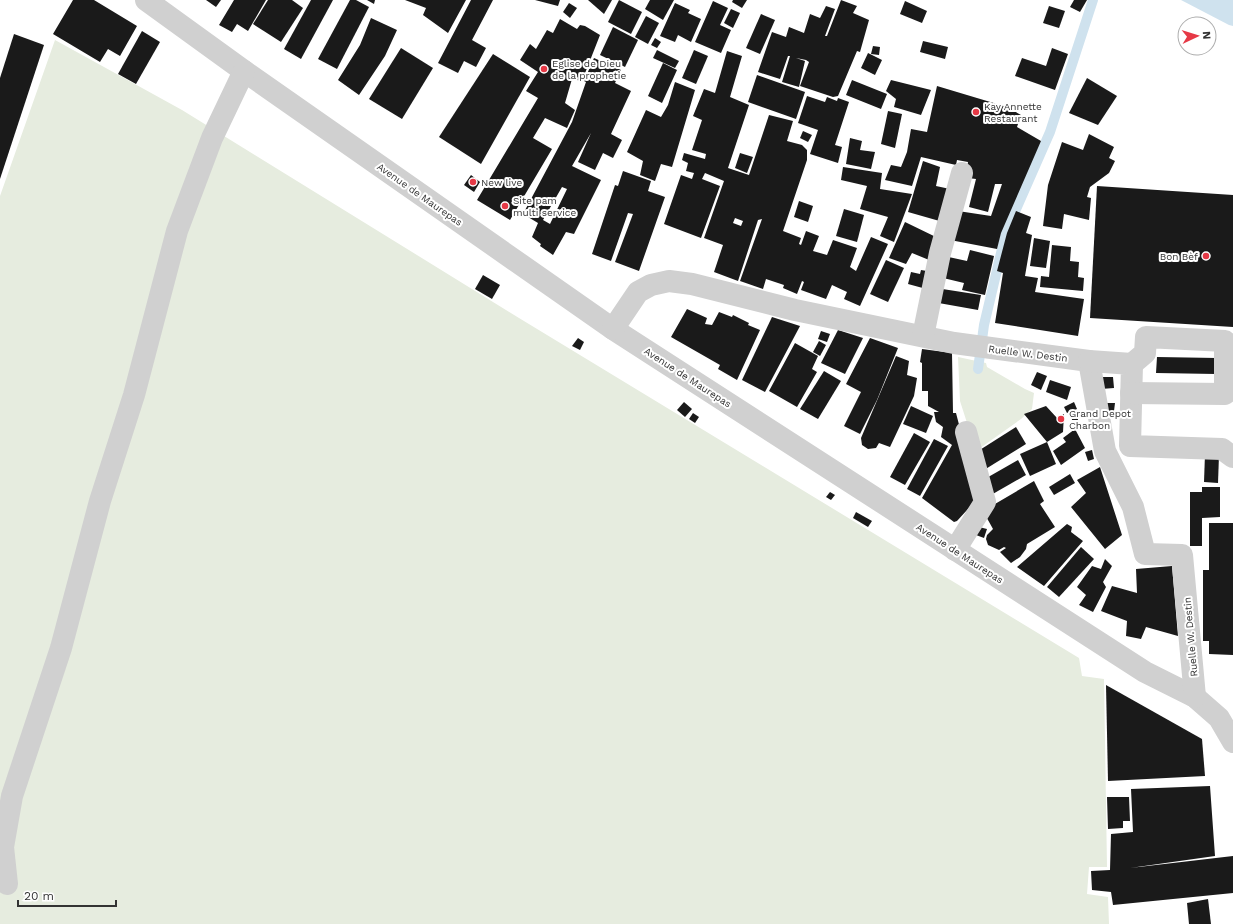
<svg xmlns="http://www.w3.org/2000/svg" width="1233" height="924" font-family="'Work Sans',sans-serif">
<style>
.green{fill:#e6ecdf}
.water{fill:#cfe2ee}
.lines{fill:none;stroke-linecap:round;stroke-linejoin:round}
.stream{stroke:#cfe2ee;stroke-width:10}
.building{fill:#1a1a1a;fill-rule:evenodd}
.minor{stroke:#d0d0d0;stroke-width:22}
.poi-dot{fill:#e63946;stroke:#fff;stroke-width:1.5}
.labels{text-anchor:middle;stroke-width:4;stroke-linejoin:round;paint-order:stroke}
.poi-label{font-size:10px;fill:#333;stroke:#fff;text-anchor:start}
.street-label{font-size:10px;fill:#333;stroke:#fff}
</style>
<rect width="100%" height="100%" fill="#fff"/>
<g class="green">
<path d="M55 40 182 110 519 318 1079 658 1082 676 1104 679 1107 867H1089L1087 894 1108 897 1109 924H0V196Z"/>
<path d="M958 357 986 363 987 367 1025 389 1034 393 1032 409 1021 419 976 451 960 401Z"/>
</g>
<path class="water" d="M1181 0H1233V26L1229 25Z"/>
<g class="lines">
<path class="stream" d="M978 369 984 325 1006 232 1050 132 1093 0"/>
</g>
<g class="building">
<path d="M73 0H94L137 26 120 56 108 49 100 62 53 34Z"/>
<path d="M206 0H221L216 7Z"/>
<path d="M234 0H266L248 31 237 24 232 32 219 25Z"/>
<path d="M268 0H292L303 8 281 42 253 24Z"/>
<path d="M311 0H333L301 59 284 49Z"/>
<path d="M350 0H356L369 7 337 69 318 59Z"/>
<path d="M367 0H375L374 4Z"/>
<path d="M405 0H466L448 33 423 15 426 8Z"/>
<path d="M471 0H493L472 40 486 48 476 67 464 61 458 73 438 63Z"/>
<path d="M535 0H560L558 6Z"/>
<path d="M588 0H612L604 14Z"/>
<path d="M619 0 642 12 631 34 608 22Z"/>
<path d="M650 0H674L663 20 645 9Z"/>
<path d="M733 0H747L742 8 732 2Z"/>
<path d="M841 0 857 6 853 13 869 20 860 52 857 51 838 96 833 97 800 86 809 62 806 60 796 58 805 61 799 87 782 82 790 56H788L780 79 758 72 772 32 786 37 789 27 804 33 810 14 820 18 826 6 835 9 825 36H827Z"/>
<path d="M1074 0H1087L1080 12 1070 7Z"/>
<path d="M713 1 728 8 720 25 731 30 721 53 695 42Z"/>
<path d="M905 1 927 11 922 23 900 14Z"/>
<path d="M569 3 577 8 570 18 563 12Z"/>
<path d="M675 3 690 10 688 13 701 19 691 42 678 35 675 42 660 36Z"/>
<path d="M1049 6 1065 11 1059 28 1043 23Z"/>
<path d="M731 9 740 13 733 28 724 23Z"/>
<path d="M761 14 775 20 760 54 746 48Z"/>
<path d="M646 16 659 23 648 44 635 37Z"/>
<path d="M371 18 397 30 385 56 359 95 338 80 360 45Z"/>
<path d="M560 19 577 29 580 25 585 26 600 35 582 81 572 79 565 103 575 110 567 128 545 118 533 138 552 149 510 220 477 200 538 98 526 91 538 72 520 60 530 44 536 49 547 30 553 33Z"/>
<path d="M613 27 638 40 625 67 600 55Z"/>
<path d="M142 31 160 42 136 84 118 74Z"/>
<path d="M14 34 44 45 0 179V78Z"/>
<path d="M655 38 661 42 657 48 651 45Z"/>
<path d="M923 41 948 47 945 59 920 52Z"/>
<path d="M873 46 880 47 879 55 871 54Z"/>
<path d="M401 48 433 68 402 119 369 99Z"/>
<path d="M1052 48 1068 54 1055 90 1015 76 1022 58 1046 66Z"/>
<path d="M657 50 679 61 675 68 653 58Z"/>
<path d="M694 50 708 56 696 84 682 78Z"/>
<path d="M727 51 742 56 730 97 749 105 728 168 749 175 769 115 793 121 787 141 802 145 807 150V160L783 231 801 238 799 244 801 245 806 231 819 236 813 251 827 255 833 240 857 248 850 267 856 271 871 237 888 244 860 306 844 299 847 292 832 285 826 299 801 290 804 282 802 281 797 294 783 288 784 285 766 279 763 289 740 281 762 219 758 220 738 281 714 272 723 245 704 238 724 181 705 173 702 179 720 186 701 238 664 224 681 175 692 179 694 173 686 171 688 163 682 160 684 153 705 159 706 154 692 150 702 120 693 116 704 89 715 93ZM735 218 743 221 741 226 733 223Z"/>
<path d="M868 53 882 60 875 75 861 68Z"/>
<path d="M493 54 530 77 481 164 439 137Z"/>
<path d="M594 58 621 70 615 83 631 91 611 134 622 140 613 158 603 153 595 170 578 162 591 133 572 166 601 180 574 234 566 232 553 255 540 246 541 244 532 237 538 223 523 214 572 122 586 82 584 81ZM562 187 567 189 550 224 543 220Z"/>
<path d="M663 63 677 70 662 103 648 96Z"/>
<path d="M757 75 805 92 796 119 748 102Z"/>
<path d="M1087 78 1117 96 1098 125 1069 113Z"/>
<path d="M852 80 887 94 881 109 846 95Z"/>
<path d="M891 80 931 90 921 115 894 107 896 99 886 91Z"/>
<path d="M675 82 695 90 672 167 661 164 655 181 640 175 643 161 627 152 646 110 661 117 668 105Z"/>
<path d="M937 86 1007 107 1021 115 1017 127 1041 141 1001 233 997 249 950 240 958 211 991 216 1002 184H995L988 212 969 207 976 179 968 178 966 173 968 162 957 160 956 165 921 157 912 186 885 180 891 165 901 167 907 152 911 129 927 132Z"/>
<path d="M807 96 825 102 827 97 837 101 838 98 849 102 835 145 842 147 838 163 810 154 818 130 798 123Z"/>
<path d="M888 111 902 114 895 148 881 144Z"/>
<path d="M803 131 812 135 808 142 800 138Z"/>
<path d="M1089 134 1114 147 1109 158 1115 161 1109 173 1090 187 1087 197 1091 198 1089 220 1064 214 1062 229 1043 226 1048 185 1062 142 1083 150Z"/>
<path d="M850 138 862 141 860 150 875 152 871 169 846 164Z"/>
<path d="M740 153 753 157 747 173 735 168Z"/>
<path d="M923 161 940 167 936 186 950 189 943 222 908 212Z"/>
<path d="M843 167 882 173 880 189 912 194 894 242 880 236 888 217 860 209 867 186 841 180Z"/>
<path d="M623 171 651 181 648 191 665 197 639 271 615 262 633 214 628 213 611 261 592 254 615 185 618 186Z"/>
<path d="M471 175 480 182 474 192 464 185Z"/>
<path d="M1097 186 1233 195V327L1090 318Z"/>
<path d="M799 201 813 206 808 222 794 217Z"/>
<path d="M844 209 864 215 857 242 836 236Z"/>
<path d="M1016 211 1031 217 1026 233 1032 235 1025 276 1038 278 1035 292 1084 299 1078 336 995 323 1003 273 997 271 1007 233Z"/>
<path d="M905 222 940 239 934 262 912 253 906 264 889 258Z"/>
<path d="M1034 238 1050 241 1046 268 1030 266Z"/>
<path d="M1052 245 1071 247 1070 261 1079 262 1078 277 1084 278 1083 291 1040 287 1041 276 1049 277Z"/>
<path d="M970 250 994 256 985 295 962 290 964 283 939 277 944 256 967 261Z"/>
<path d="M886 260 904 268 888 302 870 294Z"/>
<path d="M921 270 933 272 930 290 908 284 911 272 920 274Z"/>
<path d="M483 275 500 285 492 299 475 289Z"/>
<path d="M936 288 981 295 978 310 933 302Z"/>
<path d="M687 309 707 318 705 324 712 325 719 312 732 317 733 315 749 323 748 325 760 330 737 380 718 369 720 365 671 337Z"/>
<path d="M772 317 800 326 765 392 742 380Z"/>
<path d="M838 330 863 338 845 374 821 363Z"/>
<path d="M821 331 830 334 827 342 818 339Z"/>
<path d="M578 338 584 342 580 350 572 346Z"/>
<path d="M870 338 898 348 877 400 860 434 844 426 861 392 846 384Z"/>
<path d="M819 341 826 345 820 356 813 352Z"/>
<path d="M795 343 818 356 812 369 817 372 797 407 769 391Z"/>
<path d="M922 349 952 353 953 413H956L978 498 957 521 954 522 922 498 952 445 941 437 943 427 936 422 934 412H939L928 406V391H922V363L920 362Z"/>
<path d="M896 356 909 361 907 375 917 378 914 396 890 447 879 443 876 448 868 449 862 445 861 438Z"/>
<path d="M1157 357 1217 358 1216 374 1156 373Z"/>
<path d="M824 371 841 381 818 419 800 409Z"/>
<path d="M1037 372 1047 376 1041 390 1031 385Z"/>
<path d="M1101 377H1113L1114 388 1101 389Z"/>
<path d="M1050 380 1071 387 1067 400 1046 392Z"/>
<path d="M684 402 692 409 685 417 677 410Z"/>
<path d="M1074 402 1077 409 1067 413 1064 407Z"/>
<path d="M1104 403H1115L1114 411H1104Z"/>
<path d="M911 406 933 416 926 433 903 424Z"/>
<path d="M1046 406 1057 418 1064 414 1063 432 1047 442 1024 414Z"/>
<path d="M1077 412 1078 420H1072L1071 413Z"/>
<path d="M693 413 699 417 695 423 689 419Z"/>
<path d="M1016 427 1026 444 984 470 975 453Z"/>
<path d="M1075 429 1085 448 1061 465 1053 451 1066 442 1063 438Z"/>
<path d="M914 433 930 442 905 485 890 477Z"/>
<path d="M934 439 948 446 920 496 907 489Z"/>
<path d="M1047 442 1056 464 1030 476 1020 454Z"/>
<path d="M1092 450 1094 459 1088 461 1085 452Z"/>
<path d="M1205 454 1219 455 1218 483 1204 482Z"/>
<path d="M1018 460 1026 475 991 495 983 480Z"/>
<path d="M1100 467 1122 535 1105 549 1071 507 1086 493 1077 480Z"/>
<path d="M1070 474 1075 483 1054 495 1049 487Z"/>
<path d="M1034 481 1044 501 1040 504 1055 527 1027 544 1026 549 1020 557 1011 563 1000 552 1006 548 1004 547 999 550 988 545 986 539 987 535 993 529 983 511Z"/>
<path d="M1202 487H1220V517L1202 518V546H1190V492H1202Z"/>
<path d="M830 492 835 495 831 500 826 497Z"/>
<path d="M856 512 872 521 868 527 853 518Z"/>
<path d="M1209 523H1233V655L1209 654V641H1203V570H1209Z"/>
<path d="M1067 524 1072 527 1071 532 1083 541 1044 586 1017 567Z"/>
<path d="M979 527 987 529 984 538 976 535Z"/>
<path d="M1081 547 1094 559 1059 597 1047 587Z"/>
<path d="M1105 559 1112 566 1103 582 1106 587 1093 612 1079 605 1086 595 1077 587 1092 566 1101 569Z"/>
<path d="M1172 566 1178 636 1146 627 1141 639 1126 636 1127 621 1101 611 1112 586 1137 593 1136 569Z"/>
<path d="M1106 685 1202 739 1205 776 1108 781Z"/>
<path d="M1210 786 1215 856 1130 868 1233 856V893L1113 905 1111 892 1092 890 1091 871 1110 870 1111 834 1133 832 1131 789Z"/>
<path d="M1107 797H1129L1130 821H1123V828L1108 829Z"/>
<path d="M1208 899 1211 924H1189L1187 903Z"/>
</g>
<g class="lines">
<g class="minor">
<path d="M146 0 244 71 613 329 1145 672 1195 697 1219 718 1233 742"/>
<path d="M613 329 638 292 651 285 669 281 692 284 795 310 954 343 1089 361 1105 451 1133 507 1145 554 1182 555 1195 697"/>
<path d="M923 336 940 253 962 173"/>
<path d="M1089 361 1132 364 1130 446 1222 449 1233 457"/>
<path d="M1131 393 1225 394V341L1146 337 1145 353 1132 364"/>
<path d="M955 550 985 502 966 432"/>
<path d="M7 884 3 847 12 796 61 648 100 501 134 395 177 231 212 138 244 71"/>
</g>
</g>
<g class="poi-dot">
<circle cx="544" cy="69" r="4"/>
<circle cx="976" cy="112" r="4"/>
<circle cx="473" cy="182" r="4"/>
<circle cx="505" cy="206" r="4"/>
<circle cx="1206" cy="256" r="4"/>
<circle cx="1061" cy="419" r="4"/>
</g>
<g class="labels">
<g class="poi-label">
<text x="552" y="67">Eglise de Dieu<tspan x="552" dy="12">de la prophetie</tspan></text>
<text x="984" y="110">Kay Annette<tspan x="984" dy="12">Restaurant</tspan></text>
<text x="481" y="186">New live</text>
<text x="513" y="204">Site pam<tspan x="513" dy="12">multi service</tspan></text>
<text x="1198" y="260" text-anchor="end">Bon Bèf</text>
<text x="1069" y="417">Grand Depot<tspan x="1069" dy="12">Charbon</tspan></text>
</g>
<g class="street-label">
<text transform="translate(420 194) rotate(35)" y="4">Avenue de Maurepas</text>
<text transform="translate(1028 353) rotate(7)" y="4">Ruelle W. Destin</text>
<text transform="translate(688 377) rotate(33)" y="4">Avenue de Maurepas</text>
<text transform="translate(960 553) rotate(33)" y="4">Avenue de Maurepas</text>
<text transform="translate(1190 637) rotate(-95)" y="4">Ruelle W. Destin</text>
</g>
</g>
<g transform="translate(1197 36) rotate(86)"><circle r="19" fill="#ffffff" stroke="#adadad"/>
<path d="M0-3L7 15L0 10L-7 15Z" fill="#e63946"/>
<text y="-6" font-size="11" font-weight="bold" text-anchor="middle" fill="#333333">N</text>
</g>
<path d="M18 900v6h98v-6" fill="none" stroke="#333333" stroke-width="2"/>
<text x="24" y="900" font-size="12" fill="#333333" stroke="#ffffff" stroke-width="3" paint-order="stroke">20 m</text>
</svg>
